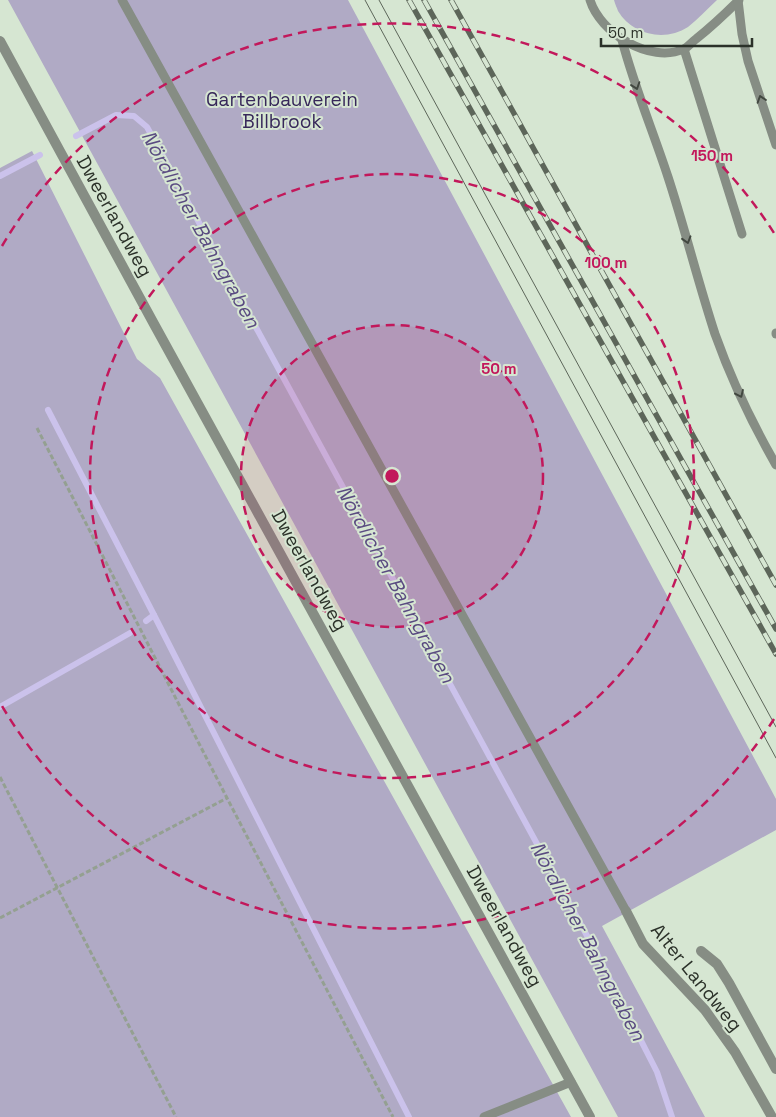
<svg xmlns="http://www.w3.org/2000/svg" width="776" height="1117" font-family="'Space Grotesk',sans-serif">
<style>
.green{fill:#b0aac5}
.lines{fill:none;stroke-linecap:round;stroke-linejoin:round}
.stream{stroke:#cbc2eb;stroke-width:6}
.path{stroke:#94a091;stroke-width:3;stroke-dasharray:5 2.5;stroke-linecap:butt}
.service{stroke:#868d84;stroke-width:9}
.minor{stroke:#868d84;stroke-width:10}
.tram{stroke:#5d665a;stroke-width:1}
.rail-casing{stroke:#5d665a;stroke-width:5.5}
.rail{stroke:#d6e6d2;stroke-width:4;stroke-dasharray:11;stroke-linecap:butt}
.oneway{stroke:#424840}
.ring{fill:none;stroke:#c2185b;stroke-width:2.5;stroke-dasharray:9 6}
.labels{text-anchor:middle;stroke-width:4;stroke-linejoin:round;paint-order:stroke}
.park-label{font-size:19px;fill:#37285a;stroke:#d6e6d2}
.street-label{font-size:19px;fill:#2b3129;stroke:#d6e6d2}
.water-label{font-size:20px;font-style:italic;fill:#5a4b81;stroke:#d6e6d2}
.centre{fill:#c2185b;stroke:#d6e6d2;stroke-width:2.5}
.ring-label{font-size:15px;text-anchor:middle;font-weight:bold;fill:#c2185b;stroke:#d6e6d2;stroke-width:4;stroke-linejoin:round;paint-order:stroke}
</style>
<rect width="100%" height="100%" fill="#d6e6d2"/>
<g class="green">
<path d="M8 0H348L776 799V830L602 926 705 1117H618Z"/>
<path d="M614 0H717C707 9 698 19 688 27 665 42 632 35 618 11 617 8 615 4 614 0Z"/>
<path d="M32 151 137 359 160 378 571 1117H0V168Z"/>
</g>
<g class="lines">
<g class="stream">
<path d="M76 136 116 115 134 116 147 127 598 956 657 1072 672 1117"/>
<path d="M0 176 40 155"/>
<path d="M48 410 154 615 409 1117"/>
<path d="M146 621 154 615"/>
<path d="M0 707 130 633"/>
</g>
<g class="path">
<path d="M37 428 227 798 393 1117"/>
<path d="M0 777 176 1117"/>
<path d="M0 918 227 798"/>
</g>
<g class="service">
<path d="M122 0 626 911"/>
<path d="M590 0C600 33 650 64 684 49 688 47 692 42 696 39 711 27 725 14 739 0"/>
<path d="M738 0 742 34 748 61 776 145"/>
<path d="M622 40C634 86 653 131 668 177 685 229 698 282 715 334 731 379 752 423 776 465"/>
<path d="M684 49 742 234"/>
<path d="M776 333V334"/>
<path d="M484 1117 571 1082"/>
</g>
<g class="minor">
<path d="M0 41 154 324 590 1117"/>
<path d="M626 911 643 944 705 1010 735 1052 772 1117"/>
<path d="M701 951 717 964 729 983 776 1069"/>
</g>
<g class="tram">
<path d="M365 0 776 758"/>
<path d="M379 0 776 727"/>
</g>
<defs>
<g id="rail">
<path d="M409 0 776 654"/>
<path d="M424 0 776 629"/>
<path d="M451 0 776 585"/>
</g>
</defs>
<use href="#rail" class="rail-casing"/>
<use href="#rail" class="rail"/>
</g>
<defs><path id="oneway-chevron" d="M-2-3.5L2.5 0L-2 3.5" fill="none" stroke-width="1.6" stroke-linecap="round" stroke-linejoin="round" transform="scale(1.25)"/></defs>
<g class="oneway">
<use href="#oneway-chevron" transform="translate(636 86) rotate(71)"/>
<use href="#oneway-chevron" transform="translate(761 99) rotate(-108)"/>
<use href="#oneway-chevron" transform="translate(687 240) rotate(73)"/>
<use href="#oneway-chevron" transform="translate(740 394) rotate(65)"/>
</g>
<circle cx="392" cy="476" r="151" fill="#c2185b" fill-opacity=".12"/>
<g class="ring">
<circle cx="392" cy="476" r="151"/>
<circle cx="392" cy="476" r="302"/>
<path d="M774 719A453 453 0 0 1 2 706M2 246A453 453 0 0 1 774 233"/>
</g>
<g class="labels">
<g class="park-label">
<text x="282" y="106">Gartenbauverein<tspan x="282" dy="22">Billbrook</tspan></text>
</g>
<g class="street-label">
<text transform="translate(115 216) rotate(61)" y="7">Dweerlandweg</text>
<text transform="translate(310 570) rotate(61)" y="7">Dweerlandweg</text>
<text transform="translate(505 926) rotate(61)" y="7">Dweerlandweg</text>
<text transform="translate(697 977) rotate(51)" y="7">Alter Landweg</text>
</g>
<g class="water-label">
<text transform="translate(201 229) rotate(61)" y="7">Nördlicher Bahngraben</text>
<text transform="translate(396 584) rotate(61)" y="7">Nördlicher Bahngraben</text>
<text transform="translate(588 941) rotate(62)" y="7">Nördlicher Bahngraben</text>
</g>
</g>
<circle cx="392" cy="476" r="8" class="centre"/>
<g class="ring-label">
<text x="712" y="161">150 m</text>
<text x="606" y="268">100 m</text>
<text x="499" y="374">50 m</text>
</g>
<path d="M601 38v8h151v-8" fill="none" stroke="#2b3129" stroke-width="2.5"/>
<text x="608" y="38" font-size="15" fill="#2b3129" stroke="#d6e6d2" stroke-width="4" paint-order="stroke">50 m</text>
</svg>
